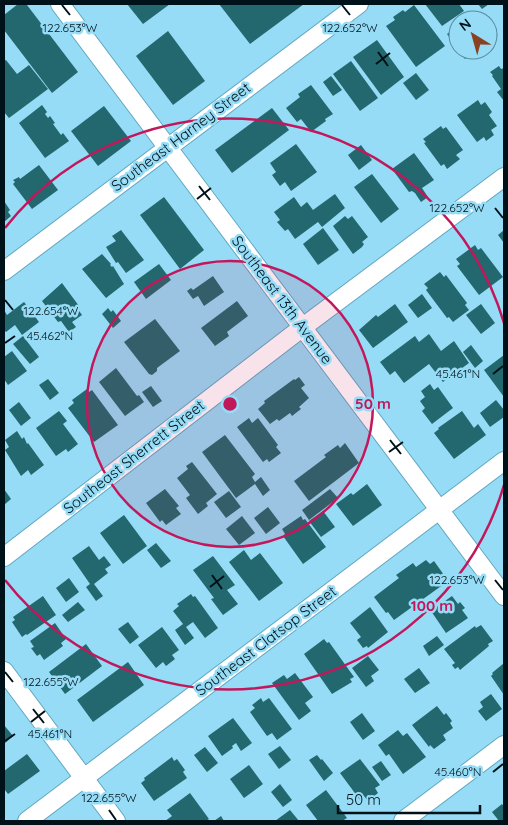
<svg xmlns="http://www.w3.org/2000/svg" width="508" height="825" font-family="Quicksand,sans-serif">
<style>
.building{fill:#22686e}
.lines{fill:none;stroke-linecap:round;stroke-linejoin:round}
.street-casing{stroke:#63a7c0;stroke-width:20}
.street{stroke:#fff;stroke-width:18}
.ticks{fill:none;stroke:#001219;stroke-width:2}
.ring{fill:none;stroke:#c2185b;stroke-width:2.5}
.labels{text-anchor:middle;stroke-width:5;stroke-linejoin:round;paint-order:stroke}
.street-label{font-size:15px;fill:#001219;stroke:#96dcf6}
.ticks-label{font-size:12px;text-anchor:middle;fill:#001219;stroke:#96dcf6;stroke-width:5;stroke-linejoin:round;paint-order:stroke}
.centre{fill:#c2185b;stroke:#96dcf6;stroke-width:2.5}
.ring-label{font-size:15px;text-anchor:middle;font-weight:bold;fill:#c2185b;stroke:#96dcf6;stroke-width:5;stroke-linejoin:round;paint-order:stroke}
</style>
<rect width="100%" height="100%" fill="#96dcf6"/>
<g class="building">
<path d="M18 4 27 5 78 72 52 93 4 30V15Z"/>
<path d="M127 4H170L143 24Z"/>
<path d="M219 4H304L250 44Z"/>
<path d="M425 4H459L464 11 442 26Z"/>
<path d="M478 4H489L482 9Z"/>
<path d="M414 5 445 46 416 67 386 26 395 20 393 17 403 10 405 12Z"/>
<path d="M458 26V49L447 34Z"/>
<path d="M168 31 205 81 173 105 136 56Z"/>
<path d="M377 40 404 77 381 95 353 57Z"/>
<path d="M458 50H477L465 59Z"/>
<path d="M6 60 17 74 29 65 48 89 9 118 4 112V61Z"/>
<path d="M351 61 378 98 360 111 333 74Z"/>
<path d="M499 66 501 69 504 68V101L497 92 501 89 492 76 493 75 490 72Z"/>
<path d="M416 73 429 90 416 100 403 83Z"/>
<path d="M331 76 342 90 333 96 323 82Z"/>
<path d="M311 85 333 114 325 119 326 121 311 132 301 119 297 122 286 108 300 97 298 94Z"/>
<path d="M478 100 481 105 485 102 492 112 489 115 497 126 491 130 494 135 486 141 484 137 477 142 457 115Z"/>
<path d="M42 105 47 112 45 114 48 118 50 116 55 123 53 124 61 135 63 133 69 141 45 158 19 123Z"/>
<path d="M104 106 131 141 98 166 71 131Z"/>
<path d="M272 108 289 130 232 173 215 150Z"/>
<path d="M441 126 443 129 446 127 463 150 456 155 460 159 447 169 444 164 441 166 424 143 426 142 423 139Z"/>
<path d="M296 144 317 172 291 191 285 182 280 186 272 175 276 172 270 163Z"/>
<path d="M361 145 372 160 359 170 348 155Z"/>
<path d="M414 153 434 180 422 188 428 197 421 202 415 193 412 191 409 192 392 169Z"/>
<path d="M39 165 58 190 32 209 13 184 15 182 13 180 19 177 20 179Z"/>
<path d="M372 174 399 209 381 223 354 187Z"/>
<path d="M335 194 345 208 322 227 318 222 295 239 288 229 285 231 277 222 280 220 274 212 294 197 301 207 307 202 313 210Z"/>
<path d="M164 197 204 250 180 269 140 215Z"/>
<path d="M4 201 10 210 8 212 11 216 4 222Z"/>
<path d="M345 216 348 219 352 216 368 237 362 242 364 244 362 247 353 254 333 226Z"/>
<path d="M323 228 339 250 318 265 303 244Z"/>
<path d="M121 230 144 260 126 273 118 262 116 263 106 247 116 241 112 236Z"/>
<path d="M504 230V243L498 235Z"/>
<path d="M475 245 478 250 481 248 503 277 479 295 457 266 460 264 456 259Z"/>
<path d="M102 254 111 264 110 265 112 267 113 266 124 284 106 298 82 269Z"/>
<path d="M159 264 171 280 146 299 134 282Z"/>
<path d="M440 272 444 277 446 275 467 303 465 305 469 310 453 322 449 317 447 318 426 290 428 288 424 284Z"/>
<path d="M213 276 224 292 204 306 198 296 193 299 187 291 191 288 193 290Z"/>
<path d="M62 283 79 306 77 308 82 315 72 322 76 327 69 332 61 321 58 322 42 301Z"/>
<path d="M422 294 432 308 418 318 408 305Z"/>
<path d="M237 301 248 316 227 332 229 336 215 346 201 328Z"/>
<path d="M24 302 29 308 32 306 37 311 33 314 39 322 22 335 15 325 6 332 4 330V310L7 315Z"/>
<path d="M395 304 408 322 373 348 359 330 376 315 378 317Z"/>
<path d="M481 304 495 323 481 334 466 315Z"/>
<path d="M108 308 111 312 113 310 121 321 113 328 102 314Z"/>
<path d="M155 319 180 351 157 368V371L152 375 149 374 124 342Z"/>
<path d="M429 334 441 351 454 341 469 363 443 382 429 364 404 383 395 371 390 375 380 362 415 336 419 342Z"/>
<path d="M23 336 39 357 30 364 13 344Z"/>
<path d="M471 345 483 361 475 368 463 352Z"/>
<path d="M12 351 27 371 8 385 4 379V357Z"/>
<path d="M504 355V397L484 370Z"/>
<path d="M116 368 137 396 139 395 144 402 125 416 99 382Z"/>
<path d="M299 377 305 385 301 388 309 398 299 407 301 409 292 416 290 413 279 421 277 419 270 424 258 409 265 403 264 401 294 379 295 380Z"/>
<path d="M48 379 59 393 50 400 39 385Z"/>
<path d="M430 384 434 390 438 387 453 408 432 424 422 411 425 408 420 401 425 397 421 391Z"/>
<path d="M151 386 162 401 153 407 142 392Z"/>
<path d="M87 389 89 392 92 390 118 425 94 442 68 408 74 403 72 400Z"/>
<path d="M496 400 504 410V417L490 427 480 413Z"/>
<path d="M19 402 31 418 21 426 9 410Z"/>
<path d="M59 411 67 421 63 424 78 444 68 452 66 449 56 456 36 428Z"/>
<path d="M462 411 474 428 478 424 486 435 454 459 434 433 439 429 438 428Z"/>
<path d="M249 418 252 423 258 418 278 445 276 447 281 453 269 462 267 459 263 462 237 427Z"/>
<path d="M17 431 22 439 24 437 27 444 28 443 44 465 31 475 28 470 21 476 5 450 9 447 5 440Z"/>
<path d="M225 435 255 474 252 477 255 482 261 477 270 490 263 496 255 484 236 498 202 452Z"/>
<path d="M345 443 359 463 309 501 294 481 326 457 324 455 338 445 340 448Z"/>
<path d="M192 462 217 494 206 503 208 506 198 514 186 498 190 495 177 478 188 469 186 466Z"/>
<path d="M367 484 382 505 353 526 336 504 351 493 353 495Z"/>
<path d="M4 489 11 499 4 505Z"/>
<path d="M165 489 179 506 176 508 181 514 166 525 162 520 160 522 146 503Z"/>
<path d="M330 489 338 498 309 520 302 510Z"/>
<path d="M229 491 241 507 226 518 214 502Z"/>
<path d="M268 507 280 523 266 534 254 518Z"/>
<path d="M323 511 335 527 321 537 309 521Z"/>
<path d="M124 515 147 546 123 564 100 533Z"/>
<path d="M242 516 255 533 239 545 226 529Z"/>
<path d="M301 516 303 520 305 519 326 547 303 564 283 536 285 534 282 529Z"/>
<path d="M156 543 171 561 161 568 147 550Z"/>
<path d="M89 546 99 560 104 556 111 565 105 569 108 573 94 584 103 596 96 601 86 587 90 584 72 558Z"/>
<path d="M244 550 251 560 260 553 283 583 259 601 229 562Z"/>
<path d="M213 556 235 585 227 590 238 604 223 615 211 599 214 598 193 570Z"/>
<path d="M426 560 430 564 434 561 444 575 440 579 444 584 394 620 388 612 386 613 374 597 399 578 396 575 413 563 416 567Z"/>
<path d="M69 578 79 592 66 602 56 588Z"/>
<path d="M191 594 193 597 195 596 218 628 205 638 193 622 186 627 194 638 185 645 175 630 183 624 173 611 179 606 177 604Z"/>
<path d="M43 596 56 615 27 635 26 634 22 637 12 622 15 620 13 617Z"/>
<path d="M452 596 458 604 460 602 465 608 462 610 468 618 446 633 431 611Z"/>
<path d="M78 602 85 610 68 622 62 615Z"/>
<path d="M370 607 388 632 368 648 367 646 363 648 357 640 361 637 350 623Z"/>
<path d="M128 622 139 637 130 644 118 629Z"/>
<path d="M55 623 66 639 61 643 63 646 44 660 40 654 37 656 31 648 34 647 30 641Z"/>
<path d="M481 625 493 641 488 644 489 646 460 670 458 667 455 669 452 665 455 663 444 649 475 626 476 628Z"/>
<path d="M162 627 179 650 172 655 175 659 166 666 163 662 156 668 138 645Z"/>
<path d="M437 636 444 645 429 656 423 646Z"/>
<path d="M324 639 327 643 329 642 354 677 350 679 352 682 332 694 304 654Z"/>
<path d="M86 644 102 666 65 694 49 672Z"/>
<path d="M368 656 379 670 371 676 374 681 366 687 352 668Z"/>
<path d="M128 662 144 685 93 722 77 700Z"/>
<path d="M504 663V695L491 676 493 674 492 673Z"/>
<path d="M419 668 430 683 415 693 404 679Z"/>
<path d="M295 673 313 697 305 703 311 711 299 720 272 683 284 675 287 679Z"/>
<path d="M491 694 502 709 486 721 478 711 483 707 480 702Z"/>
<path d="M261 698 263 702 269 698 292 729 277 740 272 733 267 736 250 712 255 708 252 705Z"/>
<path d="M437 706 444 715 446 713 452 721 450 723 453 728 443 735 446 740 434 749 430 745 429 747 412 725Z"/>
<path d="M362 713 375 731 363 740 350 722Z"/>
<path d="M233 718 252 743 241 751 236 743 232 746 233 748 222 756 208 736Z"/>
<path d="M4 725 13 736 4 744Z"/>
<path d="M398 730 403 736 407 733 426 757 403 774 389 754 386 756 378 745Z"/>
<path d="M280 746 291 760 279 769 268 754Z"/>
<path d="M205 747 218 763 207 772 194 755Z"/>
<path d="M27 754 40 771 8 794 5 790 4 791V771Z"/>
<path d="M317 755 321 760 322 759 333 773 324 781 309 760Z"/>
<path d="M172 757 174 761 177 759 185 770 183 772 187 778 154 801 141 783 145 780 144 778Z"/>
<path d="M360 759 380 785 375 788 378 793 368 801 364 796 360 800 340 773Z"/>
<path d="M381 761 391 775 382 781 372 767Z"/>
<path d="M249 765 263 784 244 798 230 779Z"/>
<path d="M280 784 292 800 283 807 271 792Z"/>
<path d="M326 790 347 818 342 821H318L306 805Z"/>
<path d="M190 793 209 819 206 821H165L172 816 167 810Z"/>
<path d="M502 804 504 807V821H499L492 812Z"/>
<path d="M290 810 299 821H275Z"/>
<path d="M221 816 224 821H214Z"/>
</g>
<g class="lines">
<defs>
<g id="street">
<path d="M60 4 504 596"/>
<path d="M4 271 359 4"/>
<path d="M4 557 303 327 504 177"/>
<path d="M4 671 116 821"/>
<path d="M27 821 504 461"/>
<path d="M403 821 504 745"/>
</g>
</defs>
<use href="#street" class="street-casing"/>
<use href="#street" class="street"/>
</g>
<path class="ticks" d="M62 5 70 15M342 5 350 15M378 52 388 66M376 64 390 53M199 186 210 200M197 199 211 188M495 208 503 218M5 300 13 310M5 343 15 336M493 374 503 366M390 440 401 454M389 452 403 442M212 575 222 589M495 580 503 590M210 587 224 576M5 672 13 682M33 709 44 723M31 722 45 711M5 741 15 734M493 772 503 764M109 810 116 820"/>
<circle cx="230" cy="404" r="143" fill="#c2185b" fill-opacity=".12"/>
<g class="ring">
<circle cx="230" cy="404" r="143"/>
<path d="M504 485A286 286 0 0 1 5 580M5 228A286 286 0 0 1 504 323"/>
</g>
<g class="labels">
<g class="street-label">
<text transform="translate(181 137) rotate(-37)" y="5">Southeast Harney Street</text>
<text transform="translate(282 300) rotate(53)" y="5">Southeast 13th Avenue</text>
<text transform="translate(134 457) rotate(-38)" y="5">Southeast Sherrett Street</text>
<text transform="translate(266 641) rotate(-37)" y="5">Southeast Clatsop Street</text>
</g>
</g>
<g class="ticks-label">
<text x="70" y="32">122.653°W</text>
<text x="350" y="32">122.652°W</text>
<text x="457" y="212">122.652°W</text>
<text x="51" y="315">122.654°W</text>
<text x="50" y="340">45.462°N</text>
<text x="458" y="378">45.461°N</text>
<text x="457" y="584">122.653°W</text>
<text x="51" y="686">122.655°W</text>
<text x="50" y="738">45.461°N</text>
<text x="458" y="776">45.460°N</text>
<text x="109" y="802">122.655°W</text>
</g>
<circle cx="230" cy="404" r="8" class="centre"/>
<g class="ring-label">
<text x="373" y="409">50 m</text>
<text x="432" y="611">100 m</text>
</g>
<rect width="508" height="825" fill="none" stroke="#001219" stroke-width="10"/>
<g transform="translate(473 35) rotate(323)"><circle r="24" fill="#96dcf6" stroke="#5a8b9e"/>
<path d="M0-4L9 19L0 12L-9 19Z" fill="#894221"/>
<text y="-8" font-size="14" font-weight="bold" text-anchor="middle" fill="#001219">N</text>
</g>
<path d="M338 805v8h142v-8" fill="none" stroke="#001219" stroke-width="2.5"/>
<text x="346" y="805" font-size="15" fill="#001219" stroke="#96dcf6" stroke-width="4" paint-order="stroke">50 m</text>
</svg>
